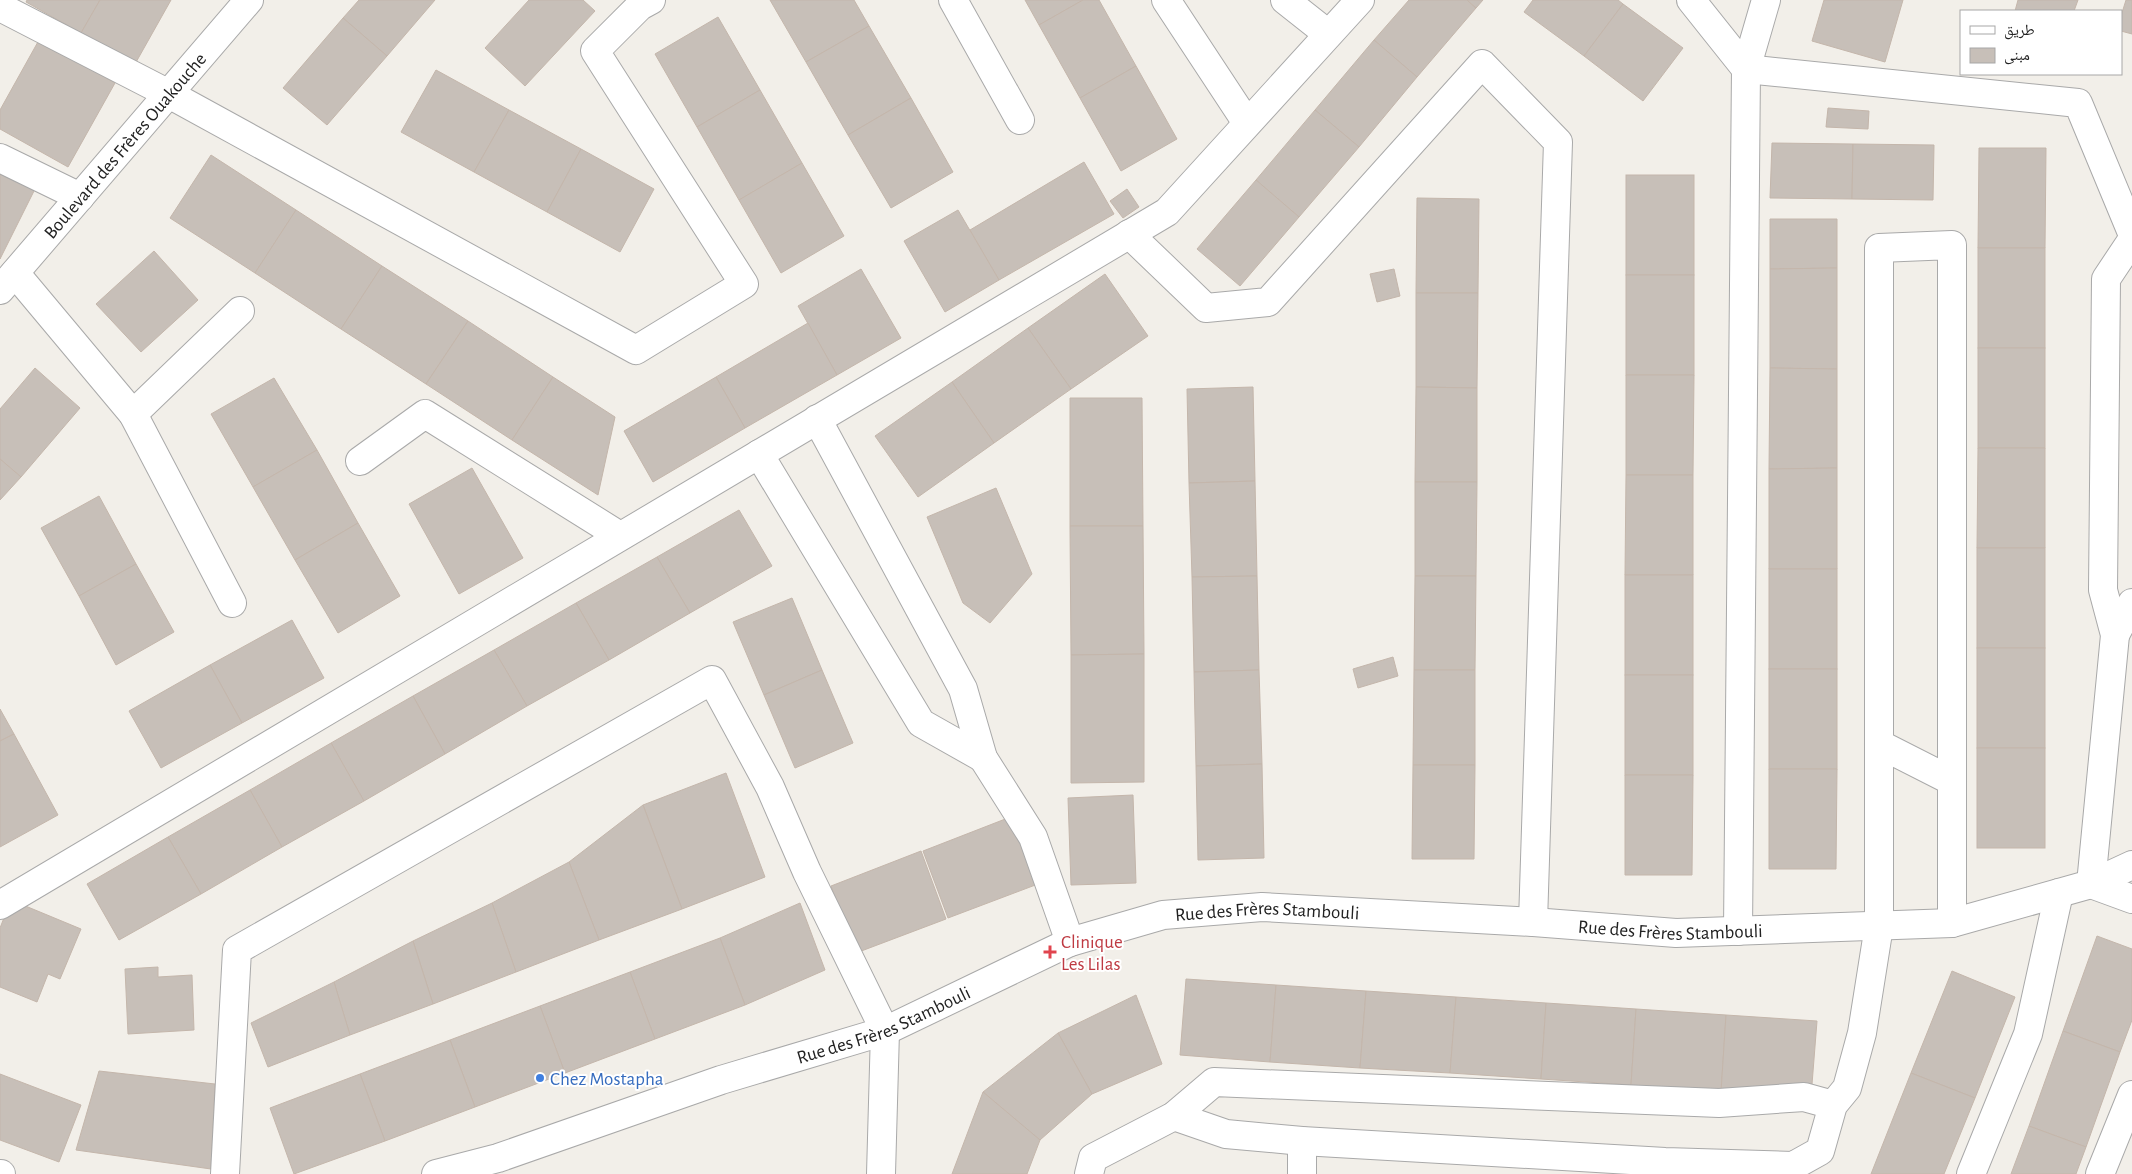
<svg xmlns="http://www.w3.org/2000/svg" width="2132" height="1174" font-family="'Alegreya Sans','Noto Naskh Arabic',sans-serif">
<style>
.building{fill:#c7bfb8;stroke:#c4b6ab}
.lines{fill:none;stroke-linecap:round;stroke-linejoin:round}
.minor-casing{stroke:#a9a9a9;stroke-width:30}
.minor{stroke:#fff;stroke-width:28}
.health-dot{fill:#e0444e;stroke:#fff;stroke-width:2}
.shop-dot{fill:#3f7fe0;stroke:#fff;stroke-width:2}
.labels{text-anchor:middle;stroke-width:4;stroke-linejoin:round;paint-order:stroke}
.street-label{font-size:19px;fill:#222;stroke:#fff}
.health-label{font-size:19px;fill:#be3a42;stroke:#fff;text-anchor:start}
.shop-label{font-size:19px;fill:#366cbe;stroke:#fff;text-anchor:start}
</style>
<rect width="100%" height="100%" fill="#f2efe9"/>
<g class="building">
<path d="M27 0H100L81 33 26 2Z"/>
<path d="M100 0H171L135 64 81 33Z"/>
<path d="M359 0H435L387 56 343 18Z"/>
<path d="M529 0H583L595 11 525 86 485 48Z"/>
<path d="M770 0H854L869 26 806 62Z"/>
<path d="M1025 0H1083L1039 25Z"/>
<path d="M1083 0H1099L1136 66 1080 98 1039 25Z"/>
<path d="M1409 0H1467L1476 8 1417 77 1374 40Z"/>
<path d="M1467 0H1483L1476 8Z"/>
<path d="M1533 0H1618L1623 4 1584 56 1524 12Z"/>
<path d="M1824 0H1903L1885 62 1812 41Z"/>
<path d="M2018 0H2078L2074 11H2015Z"/>
<path d="M2126 0H2132V34L2121 31V16Z"/>
<path d="M1623 4 1683 48 1643 101 1584 56Z"/>
<path d="M718 17 760 90 697 127 655 54Z"/>
<path d="M343 18 387 56 327 125 283 88Z"/>
<path d="M869 26 911 98 848 135 806 62Z"/>
<path d="M39 40 115 83 68 167 0 129V110Z"/>
<path d="M1374 40 1417 77 1359 147 1315 110Z"/>
<path d="M1136 66 1177 139 1121 171 1080 98Z"/>
<path d="M436 70 509 110 474 172 401 132Z"/>
<path d="M760 90 802 163 739 200 697 127Z"/>
<path d="M911 98 953 172 891 208 848 135Z"/>
<path d="M1828 108 1869 111 1868 129 1826 127Z"/>
<path d="M509 110 581 149 547 212 474 172Z"/>
<path d="M1315 110 1359 147 1299 217 1256 180Z"/>
<path d="M1772 143 1853 144 1852 199 1770 198Z"/>
<path d="M1853 144 1934 145 1933 200 1852 199Z"/>
<path d="M1979 148H2046L2045 248H1978Z"/>
<path d="M581 149 654 189 620 252 547 212Z"/>
<path d="M211 155 296 210 255 273 170 218Z"/>
<path d="M1084 162 1114 214 999 280 970 230Z"/>
<path d="M802 163 844 236 781 273 739 200Z"/>
<path d="M0 169 36 187 0 259Z"/>
<rect x="1626" y="175" width="68" height="100"/>
<path d="M1256 180 1299 217 1240 286 1197 249Z"/>
<path d="M1127 189 1139 207 1123 218 1110 201Z"/>
<path d="M1417 198 1479 199 1478 293H1416Z"/>
<path d="M296 210 382 266 341 329 255 273Z"/>
<path d="M958 210 999 280 945 312 904 241Z"/>
<path d="M1770 219H1837V268L1770 269Z"/>
<rect x="1978" y="248" width="67" height="100"/>
<path d="M154 251 198 300 141 352 96 304Z"/>
<path d="M382 266 468 321 426 384 341 329Z"/>
<path d="M1837 268V369L1770 368V269Z"/>
<path d="M861 269 901 338 837 375 798 306Z"/>
<path d="M1394 269 1400 296 1377 302 1370 274Z"/>
<path d="M1105 274 1148 336 1071 389 1028 328Z"/>
<rect x="1626" y="275" width="68" height="100"/>
<path d="M1416 293H1478L1477 388 1416 387Z"/>
<path d="M468 321 553 377 512 440 426 384Z"/>
<path d="M808 323 837 375 745 428 716 377Z"/>
<path d="M1028 328 1071 389 994 443 952 382Z"/>
<rect x="1978" y="348" width="67" height="100"/>
<path d="M35 368 80 408 21 477 0 459V409Z"/>
<path d="M1770 368 1837 369V468L1769 469Z"/>
<path d="M1626 375H1694L1693 475H1626Z"/>
<path d="M553 377 615 417 598 495 512 440Z"/>
<path d="M716 377 745 428 653 482 624 431Z"/>
<path d="M274 378 317 450 253 487 211 414Z"/>
<path d="M952 382 994 443 918 497 875 436Z"/>
<path d="M1253 387 1255 481 1189 483 1187 389Z"/>
<path d="M1416 387 1477 388V482H1415Z"/>
<path d="M1070 398H1142L1143 526H1070Z"/>
<path d="M1978 448H2045V548H1977Z"/>
<path d="M317 450 358 523 295 560 253 487Z"/>
<path d="M0 459 21 477 0 500Z"/>
<path d="M472 468 523 558 459 594 409 504Z"/>
<path d="M1837 468V569H1769V469Z"/>
<path d="M1626 475H1693V575H1625Z"/>
<path d="M1255 481 1257 576 1192 577 1189 483Z"/>
<path d="M1415 482H1477L1476 576H1415Z"/>
<path d="M996 488 1032 574 990 623 963 603 927 517Z"/>
<path d="M99 496 136 564 79 596 41 528Z"/>
<path d="M739 510 772 566 690 613 657 557Z"/>
<path d="M358 523 400 596 338 633 295 560Z"/>
<path d="M1070 526H1143L1144 654 1071 655Z"/>
<rect x="1977" y="548" width="68" height="100"/>
<path d="M657 557 690 613 609 660 576 603Z"/>
<path d="M136 564 174 632 116 665 79 596Z"/>
<rect x="1769" y="569" width="68" height="100"/>
<rect x="1625" y="575" width="68" height="100"/>
<path d="M1257 576 1259 670 1194 672 1192 577Z"/>
<path d="M1415 576H1476L1475 670H1414Z"/>
<path d="M792 598 822 670 764 695 733 622Z"/>
<path d="M576 603 609 660 527 706 494 650Z"/>
<path d="M292 620 324 678 242 723 210 665Z"/>
<rect x="1977" y="648" width="68" height="100"/>
<path d="M494 650 527 706 445 754 413 696Z"/>
<path d="M1144 654V782L1071 783V655Z"/>
<path d="M1393 657 1398 676 1358 688 1353 669Z"/>
<path d="M210 665 242 723 161 768 129 711Z"/>
<rect x="1769" y="669" width="68" height="100"/>
<path d="M822 670 853 743 795 768 764 695Z"/>
<path d="M1259 670 1262 764 1196 766 1194 672Z"/>
<path d="M1414 670H1475V765H1413Z"/>
<rect x="1625" y="675" width="68" height="100"/>
<path d="M413 696 445 754 364 801 331 743Z"/>
<path d="M0 709 14 734 0 741Z"/>
<path d="M14 734 58 815 0 847V741Z"/>
<path d="M331 743 364 801 282 847 250 790Z"/>
<rect x="1977" y="748" width="68" height="100"/>
<path d="M1262 764 1264 858 1198 860 1196 766Z"/>
<path d="M1413 765H1475L1474 859H1412Z"/>
<path d="M1769 769H1837L1836 869H1769Z"/>
<path d="M726 773 765 877 682 909 643 805Z"/>
<path d="M1625 775H1693L1692 875H1625Z"/>
<path d="M250 790 282 847 201 894 168 837Z"/>
<path d="M1133 795 1136 883 1071 885 1068 798Z"/>
<path d="M643 805 682 909 599 940 569 862Z"/>
<path d="M1013 816 1038 884 948 918 923 851Z"/>
<path d="M168 837 201 894 119 940 87 884Z"/>
<path d="M921 851 946 919 856 953 831 886Z"/>
<path d="M569 862 599 940 516 972 492 903Z"/>
<path d="M11 900 81 929 60 979 48 974 37 1002 0 987V928Z"/>
<path d="M492 903 516 972 433 1004 413 941Z"/>
<path d="M800 903 825 970 745 1005 720 938Z"/>
<path d="M2097 936 2132 949V1020L2120 1052 2063 1031Z"/>
<path d="M720 938 745 1005 655 1039 630 972Z"/>
<path d="M413 941 433 1004 350 1035 334 982Z"/>
<path d="M158 967V977L192 975 194 1030 128 1034 125 969Z"/>
<path d="M1952 971 2015 997 1975 1098 1911 1073Z"/>
<path d="M630 972 655 1039 565 1073 540 1006Z"/>
<path d="M1186 979 1276 985 1270 1062 1180 1055Z"/>
<path d="M334 982 350 1035 268 1067 251 1023Z"/>
<path d="M1276 985 1366 991 1360 1068 1270 1062Z"/>
<path d="M1366 991 1456 997 1450 1073 1360 1068Z"/>
<path d="M1136 995 1162 1064 1092 1094 1058 1033Z"/>
<path d="M1456 997 1546 1003 1541 1079 1450 1073Z"/>
<path d="M1546 1003 1636 1009 1631 1085 1541 1079Z"/>
<path d="M540 1006 565 1073 475 1107 450 1040Z"/>
<path d="M1636 1009 1726 1015 1721 1092 1631 1085Z"/>
<path d="M1726 1015 1817 1021 1811 1097 1721 1092Z"/>
<path d="M2063 1031 2120 1052 2086 1147 2029 1126Z"/>
<path d="M1058 1033 1092 1094 1040 1140 983 1092Z"/>
<path d="M450 1040 475 1107 385 1141 360 1074Z"/>
<path d="M99 1071 215 1084 211 1169 76 1150Z"/>
<path d="M1911 1073 1975 1098 1944 1174H1871Z"/>
<path d="M0 1074 81 1105 59 1162 0 1140Z"/>
<path d="M360 1074 385 1141 294 1174 270 1108Z"/>
<path d="M983 1092 1040 1140 1027 1174H952Z"/>
<path d="M2029 1126 2086 1147 2076 1174H2011Z"/>
</g>
<g class="lines">
<defs>
<g id="minor">
<path d="M953 0 1020 120"/>
<path d="M1166 0 1247 123"/>
<path d="M1285 0 1328 34"/>
<path d="M1691 0 1746 69 2078 103 2132 233"/>
<path d="M0 7 169 94 636 350 744 284 595 51 640 6 651 0"/>
<path d="M0 158 80 197"/>
<path d="M1129 234 1206 308 1268 302 1482 64 1558 142 1533 922"/>
<path d="M2132 240 2106 279 2103 590 2115 635 2091 884 2132 899"/>
<path d="M15 273 133 414 240 311"/>
<path id="s1" d="M0 290 249 0"/>
<path d="M133 414 232 603"/>
<path d="M817 419 963 689 983 758 1033 837 1070 942"/>
<path d="M759 454 921 723 983 758"/>
<path d="M360 461 425 414 620 536"/>
<path d="M2115 635 2132 603"/>
<path d="M1879 744 1952 781"/>
<path d="M0 905 1167 212 1360 0"/>
<path d="M1738 931 1746 69 1766 0"/>
<path d="M1174 1116 1226 1134 1302 1141 1665 1162 1793 1166 1820 1151 1833 1105 1847 1088 1862 1033 1879 926V248L1952 245V923"/>
<path d="M1302 1141V1174"/>
<path d="M0 1174H1"/>
<path d="M225 1174 237 950 712 680 770 787 807 872 885 1031 881 1174"/>
<path id="s2" d="M436 1174 498 1158 721 1080 885 1031 1070 942 1163 915 1262 907 1533 922 1676 933 1952 923 2091 884 2132 865"/>
<path d="M1089 1174 1093 1158 1174 1116 1214 1082 1719 1103 1804 1097 1833 1105"/>
<path d="M1971 1174 2028 1034 2059 893"/>
<path d="M2100 1174 2132 1095"/>
</g>
</defs>
<use href="#minor" class="minor-casing"/>
<use href="#minor" class="minor"/>
</g>
<path class="health-dot" d="M1047.5 944.5h5v5h5v5h-5v5h-5v-5h-5v-5h5z"/>
<circle class="shop-dot" cx="540" cy="1078" r="5"/>
<g class="labels">
<g class="street-label">
<text dy="7" stroke="none"><textPath href="#s1" startOffset="191">Boulevard des Frères Ouakouche</textPath></text>
<text dy="7" stroke="none"><textPath href="#s2" startOffset="878">Rue des Frères Stambouli</textPath></text>
<text dy="7" stroke="none"><textPath href="#s2" startOffset="1282">Rue des Frères Stambouli</textPath></text>
<text dy="7" stroke="none"><textPath href="#s2" startOffset="472">Rue des Frères Stambouli</textPath></text>
</g>
<g class="health-label">
<text x="1061" y="948">Clinique<tspan x="1061" dy="22">Les Lilas</tspan></text>
</g>
<g class="shop-label">
<text x="550" y="1085">Chez Mostapha</text>
</g>
</g>
<rect x="1960" y="10" width="162" height="65" fill="#ffffff" stroke="#a7a7a7"/>
<rect x="1970" y="26" width="25" height="8" fill="#ffffff" stroke="#a7a7a7"/>
<text x="2004" y="35" font-size="15" fill="#222222">طريق</text>
<rect x="1970" y="48" width="25" height="15" fill="#c7bfb8" stroke="#a7a7a7"/>
<text x="2004" y="60" font-size="15" fill="#222222">مبنى</text>
</svg>
